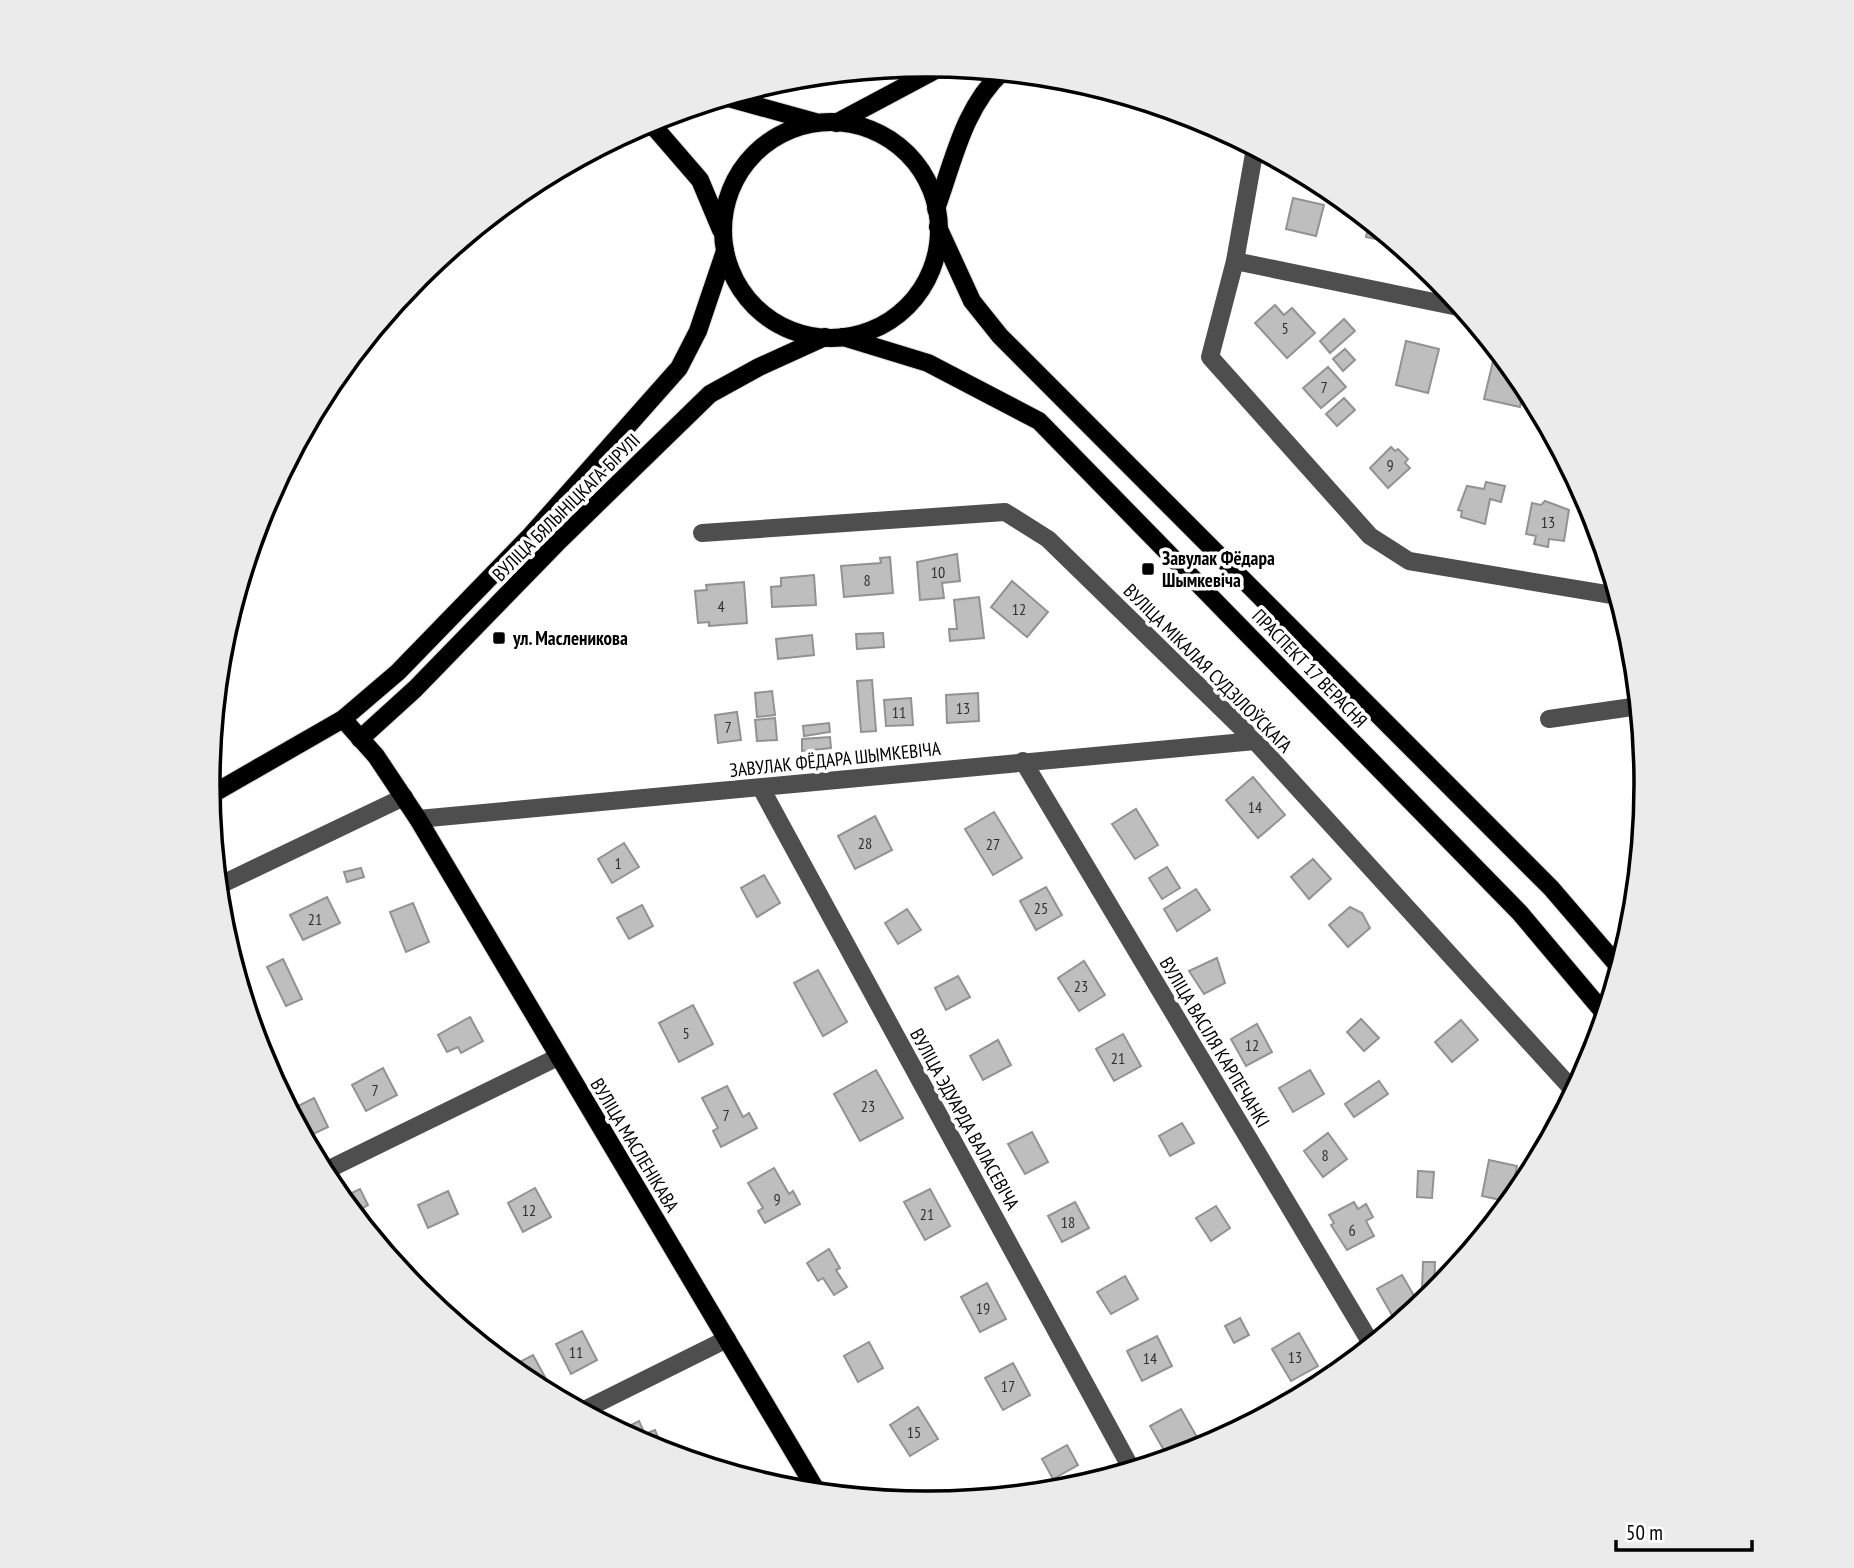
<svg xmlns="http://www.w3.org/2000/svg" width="1854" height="1568" font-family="'PT Sans Narrow',sans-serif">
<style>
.building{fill:#bebebe;stroke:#929292;stroke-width:2}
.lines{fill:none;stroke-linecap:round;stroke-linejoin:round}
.major-casing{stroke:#dbdbdb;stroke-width:20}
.minor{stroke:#4e4e4e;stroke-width:18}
.major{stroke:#000;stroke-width:18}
.poi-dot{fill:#000;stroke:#fff;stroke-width:2.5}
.labels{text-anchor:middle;stroke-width:7;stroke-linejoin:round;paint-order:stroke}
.number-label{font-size:16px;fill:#303030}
.street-label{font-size:19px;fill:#000;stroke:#fff}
.poi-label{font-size:19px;font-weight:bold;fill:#000;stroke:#fff;text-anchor:start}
.rim{fill:none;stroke:#000;stroke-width:3.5}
</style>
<rect width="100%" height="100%" fill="#fff"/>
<g class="building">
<path d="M1293 198 1324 205 1316 236 1286 229Z"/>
<path d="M1369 221 1390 238V242L1366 237Z"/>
<path d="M1275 305 1284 315 1292 308 1315 333 1287 358 1255 323Z"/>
<path d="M1344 319 1355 331 1330 353 1320 341Z"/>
<path d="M1406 341 1439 349 1428 393 1396 385Z"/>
<path d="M1345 349 1355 360 1343 371 1333 359Z"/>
<path d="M1495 353 1500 354 1525 384 1520 407 1484 399Z"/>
<path d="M1328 367 1346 387 1321 408 1303 388Z"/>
<path d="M1344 398 1355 410 1337 426 1326 414Z"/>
<path d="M1391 447 1395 451 1398 449 1408 459 1405 463 1410 468 1388 488 1370 468Z"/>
<path d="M1486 482 1505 486 1501 502 1490 499 1485 524 1461 517 1462 511 1458 510 1467 486 1484 489Z"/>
<path d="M1545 501 1569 510 1564 541 1549 539 1548 547 1534 544 1536 536 1526 534 1532 503 1541 505Z"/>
<path d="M957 554 960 581 942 583 944 598 920 600 917 562Z"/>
<path d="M890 557 893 593 844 597 841 566 881 563 880 558Z"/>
<path d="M814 575 816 605 772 607 771 587 781 586V578Z"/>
<path d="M1012 581 1048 612 1027 637 991 607Z"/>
<path d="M744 582 747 623 709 626V622L698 623 695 591 707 590 706 585Z"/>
<path d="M979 597 984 638 950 641 949 629H957L954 600Z"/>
<path d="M883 633 884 647 857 649 856 634Z"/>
<path d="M812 635 814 655 778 659 776 639Z"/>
<path d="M872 680 876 731 861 732 857 681Z"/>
<path d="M772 691 775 715 757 717 755 693Z"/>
<path d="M978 693 979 721 947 723 946 695Z"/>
<path d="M911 698 913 725 886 726 884 700Z"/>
<path d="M737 712 741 740 718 743 715 715Z"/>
<path d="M775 718 777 740 757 741 755 720Z"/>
<path d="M829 723 830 732 804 736 803 726Z"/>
<path d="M830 737 831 748 802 751V739Z"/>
<path d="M1253 777 1285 815 1258 838 1226 800Z"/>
<path d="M1136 809 1158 845 1135 859 1112 824Z"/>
<path d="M994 812 1022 858 993 875 965 829Z"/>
<path d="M875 816 892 850 855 869 838 836Z"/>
<path d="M624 843 639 867 612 883 598 859Z"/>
<path d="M1313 859 1331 879 1309 899 1291 877Z"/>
<path d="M1167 867 1180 888 1162 899 1149 878Z"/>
<path d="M361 868 364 877 347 882 344 872Z"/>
<path d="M764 875 780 903 757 917 741 888Z"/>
<path d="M1046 887 1062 915 1036 930 1020 901Z"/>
<path d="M1196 889 1210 910 1177 931 1164 909Z"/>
<path d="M327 897 340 923 303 940 290 915Z"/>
<path d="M413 903 429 942 406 952 390 912Z"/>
<path d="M642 905 653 926 629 939 617 918Z"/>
<path d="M1350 907 1362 913 1370 928 1348 947 1329 925Z"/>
<path d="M907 909 921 930 898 944 885 923Z"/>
<path d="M1217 958 1225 983 1204 994 1189 971Z"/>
<path d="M283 959 302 999 286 1006 267 967Z"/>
<path d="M1084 961 1105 995 1079 1011 1058 978Z"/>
<path d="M818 970 847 1022 823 1036 794 983Z"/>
<path d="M958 976 970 997 946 1010 935 988Z"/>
<path d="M245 990 258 1019 251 1022 242 992Z"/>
<path d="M693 1005 713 1044 679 1062 659 1023Z"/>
<path d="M470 1017 483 1041 461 1053 458 1047 447 1052 438 1035Z"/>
<path d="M1361 1019 1379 1038 1364 1051 1347 1032Z"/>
<path d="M1461 1020 1478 1040 1452 1062 1435 1042Z"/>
<path d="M1257 1024 1272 1052 1246 1066 1231 1039Z"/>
<path d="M1123 1034 1141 1066 1114 1081 1096 1049Z"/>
<path d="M998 1040 1011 1065 983 1080 970 1056Z"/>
<path d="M383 1068 397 1095 366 1111 352 1085Z"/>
<path d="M876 1070 903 1118 860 1141 834 1094Z"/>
<path d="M1310 1070 1324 1094 1293 1112 1279 1088Z"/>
<path d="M1379 1081 1388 1094 1354 1117 1345 1104Z"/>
<path d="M727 1086 743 1117 749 1113 757 1128 721 1147 713 1131 718 1128 702 1098Z"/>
<path d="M314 1098 328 1127 309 1136 303 1124 298 1127 290 1110Z"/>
<path d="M1182 1123 1194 1143 1170 1156 1159 1136Z"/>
<path d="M1032 1132 1048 1162 1025 1174 1008 1144Z"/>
<path d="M1328 1133 1347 1159 1323 1177 1304 1151Z"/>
<path d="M1489 1160 1517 1166 1510 1202 1482 1196Z"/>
<path d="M774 1168 789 1194 793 1191 800 1204 765 1223 758 1211 763 1208 748 1183Z"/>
<path d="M1418 1171 1434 1172 1432 1198 1417 1197Z"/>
<path d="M535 1188 551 1217 523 1232 508 1203Z"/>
<path d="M360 1189 368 1205 363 1208 367 1216 359 1220 341 1198Z"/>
<path d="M930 1189 950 1226 925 1240 904 1202Z"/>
<path d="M448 1191 458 1214 428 1228 418 1205Z"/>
<path d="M1075 1202 1089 1228 1062 1242 1048 1216Z"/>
<path d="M1354 1202 1358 1209 1366 1204 1373 1217 1366 1221 1374 1236 1347 1250 1331 1225 1334 1223 1329 1215Z"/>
<path d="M1216 1206 1230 1228 1211 1241 1196 1218Z"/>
<path d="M829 1249 840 1268 836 1270 847 1287 834 1295 823 1278 818 1281 807 1263Z"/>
<path d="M1423 1262H1435L1434 1290 1422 1289Z"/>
<path d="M1402 1275 1420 1306 1396 1322 1377 1289Z"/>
<path d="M1125 1276 1138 1299 1111 1314 1097 1292Z"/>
<path d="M987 1283 1006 1319 980 1332 961 1297Z"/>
<path d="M1240 1318 1249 1335 1234 1343 1225 1326Z"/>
<path d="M582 1331 597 1360 571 1374 556 1344Z"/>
<path d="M1299 1333 1318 1366 1291 1381 1272 1349Z"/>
<path d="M1157 1336 1172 1366 1142 1381 1127 1351Z"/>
<path d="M869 1342 883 1368 858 1382 844 1356Z"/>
<path d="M533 1355 551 1388 545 1391 510 1367Z"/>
<path d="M1013 1363 1030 1395 1003 1410 985 1378Z"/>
<path d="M918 1407 938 1439 910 1456 890 1425Z"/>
<path d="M1181 1409 1202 1446 1169 1459 1150 1426Z"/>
<path d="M639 1421 645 1434 655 1430 661 1444 651 1448 619 1431Z"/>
<path d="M1067 1445 1078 1465 1053 1479 1042 1459Z"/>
</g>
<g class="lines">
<defs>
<g id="major">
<path d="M725 97 815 122"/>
<path d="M649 121 700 180 721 230"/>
<circle cx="831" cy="230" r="108"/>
<path d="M836 123 943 66"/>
<path d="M936 209C954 160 963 109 1002 72"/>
<path d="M938 227 972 301 1000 336 1551 888 1619 967"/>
<path d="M843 337 928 363 1039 421 1520 913 1605 1014"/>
<path d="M343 719 398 672 531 535 679 368 698 331 725 251"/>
<path d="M360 739 415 689 560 540 710 394 759 367 825 337"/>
<path d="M209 796 343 719 376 756 418 819 818 1493"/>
</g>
</defs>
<use href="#major" class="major-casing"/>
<g class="minor">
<path d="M1255 148 1235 261 1210 357 1370 536 1409 561 1618 596"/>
<path d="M1235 261 1463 308"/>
<path d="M702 533 1005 512 1048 539 1255 741 1574 1091"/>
<path d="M1549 719 1639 706"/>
<path d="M1023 761 1372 1345"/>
<path d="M761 788 1132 1470"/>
<path d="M418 819 1255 741"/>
<path d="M218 886 404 797"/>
<path d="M323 1172 558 1057"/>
<path d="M582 1411 727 1339"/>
</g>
<use href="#major" class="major"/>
</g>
<g class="poi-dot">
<rect x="1141" y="562" width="14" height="14" rx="3.5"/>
<rect x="492" y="631" width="14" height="14" rx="3.5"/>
</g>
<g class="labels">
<g class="number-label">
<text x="1285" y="334">5</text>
<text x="1324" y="393">7</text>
<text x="1390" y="471">9</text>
<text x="1548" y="528">13</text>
<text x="938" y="578">10</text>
<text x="867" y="586">8</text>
<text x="721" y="612">4</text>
<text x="1019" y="615">12</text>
<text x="963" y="714">13</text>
<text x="899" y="718">11</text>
<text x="728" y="733">7</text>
<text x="1255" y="813">14</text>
<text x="865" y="849">28</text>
<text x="993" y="850">27</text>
<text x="618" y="869">1</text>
<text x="1041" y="914">25</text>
<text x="315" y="925">21</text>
<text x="1081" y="992">23</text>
<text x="686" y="1039">5</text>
<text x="1252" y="1051">12</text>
<text x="1118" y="1064">21</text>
<text x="375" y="1096">7</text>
<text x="868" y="1112">23</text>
<text x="726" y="1121">7</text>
<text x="1325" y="1161">8</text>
<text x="777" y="1205">9</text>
<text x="529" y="1216">12</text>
<text x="927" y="1220">21</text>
<text x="1068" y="1228">18</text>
<text x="1352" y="1236">6</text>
<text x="983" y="1314">19</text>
<text x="576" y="1358">11</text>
<text x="1295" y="1363">13</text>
<text x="1150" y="1364">14</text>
<text x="1008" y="1392">17</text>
<text x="914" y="1438">15</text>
</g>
<g class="street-label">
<text transform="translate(566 507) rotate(-45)" y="7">ВУЛІЦА БЯЛЫНІЦКАГА-БІРУЛІ</text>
<text transform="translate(1208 668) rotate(45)" y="7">ВУЛІЦА МІКАЛАЯ СУДЗІЛОЎСКАГА</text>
<text transform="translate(1310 668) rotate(46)" y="7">ПРАСПЕКТ 17 ВЕРАСНЯ</text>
<text transform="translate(835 759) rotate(-6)" y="7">ЗАВУЛАК ФЁДАРА ШЫМКЕВІЧА</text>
<text transform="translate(1215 1042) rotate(59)" y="7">ВУЛІЦА ВАСІЛЯ КАРПЕЧАНКІ</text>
<text transform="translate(965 1119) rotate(61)" y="7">ВУЛІЦА ЭДУАРДА ВАЛАСЕВІЧА</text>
<text transform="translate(635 1145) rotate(59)" y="7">ВУЛІЦА МАСЛЕНІКАВА</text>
</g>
<g class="poi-label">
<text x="1162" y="565">Завулак Фёдара<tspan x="1162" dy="22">Шымкевіча</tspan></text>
<text x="513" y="645">ул. Масленикова</text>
</g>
</g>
<path d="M0 0H1854V1568H0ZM220 784a707 707 0 1 1 1414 0a707 707 0 1 1-1414 0Z" fill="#ebebeb" fill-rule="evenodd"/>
<path class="rim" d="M220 784a707 707 0 1 1 1414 0a707 707 0 1 1-1414 0Z"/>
<path d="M1616 1540v10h136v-10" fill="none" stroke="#000000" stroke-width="3.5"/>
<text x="1626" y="1540" font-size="21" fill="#000000" stroke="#ffffff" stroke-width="5" paint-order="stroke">50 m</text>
</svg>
